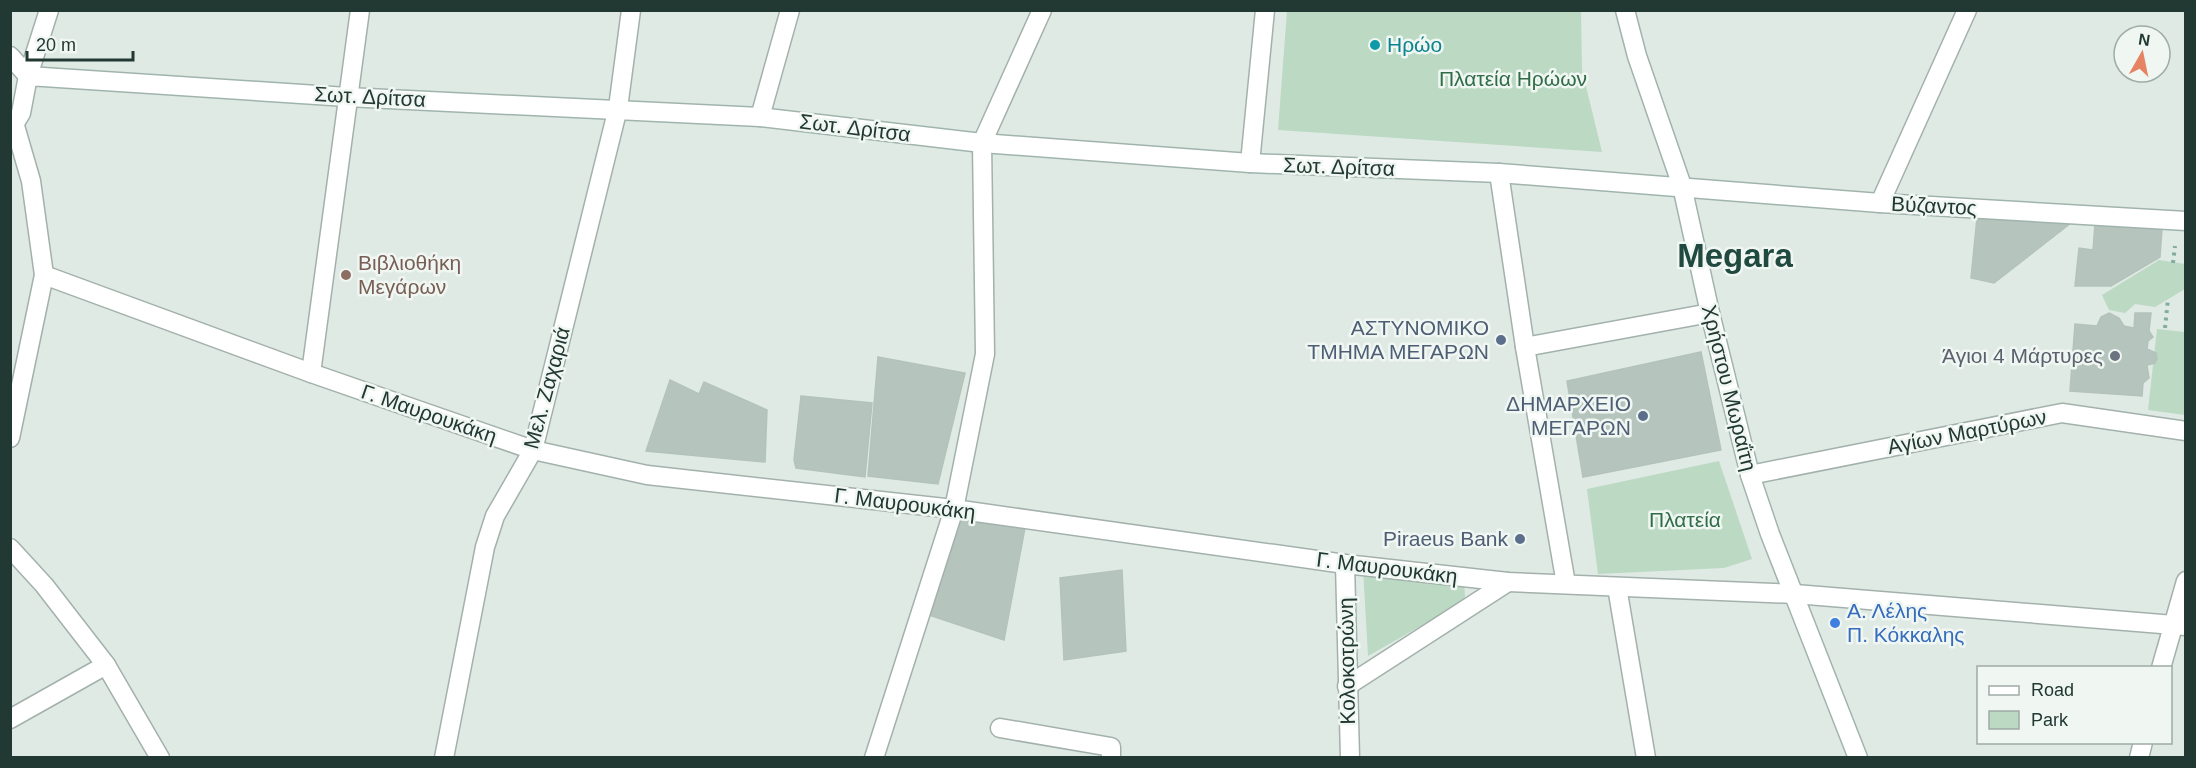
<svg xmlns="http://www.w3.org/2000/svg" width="2196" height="768" font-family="Arial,sans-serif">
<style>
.green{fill:#bbd9c3}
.building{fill:#b6c4be;stroke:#b3c3bc;stroke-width:1.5}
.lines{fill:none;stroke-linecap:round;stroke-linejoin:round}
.lane-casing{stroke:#a3b1ac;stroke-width:21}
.street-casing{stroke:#a3b1ac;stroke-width:21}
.secondary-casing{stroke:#a0b4ad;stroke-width:21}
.path{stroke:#83ab9e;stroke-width:4;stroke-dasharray:3 4.5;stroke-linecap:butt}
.lane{stroke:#fff;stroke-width:18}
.street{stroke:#fff;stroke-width:18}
.secondary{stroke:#fff;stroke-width:18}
.culture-dot{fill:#0f9aa8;stroke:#f0f7f3;stroke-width:2}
.education-dot{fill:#8d6e63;stroke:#f0f7f3;stroke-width:2}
.service-dot{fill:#5c6f8a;stroke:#f0f7f3;stroke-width:2}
.worship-dot{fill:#6b7280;stroke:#f0f7f3;stroke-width:2}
.shop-dot{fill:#3f7fe0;stroke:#f0f7f3;stroke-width:2}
.labels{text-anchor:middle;stroke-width:5;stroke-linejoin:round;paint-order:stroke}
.culture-label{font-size:21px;fill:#0d838f;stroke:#f0f7f3;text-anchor:start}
.park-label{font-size:21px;fill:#306c48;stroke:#f0f7f3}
.street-label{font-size:21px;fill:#223833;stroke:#f0f7f3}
.education-label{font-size:21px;fill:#785e54;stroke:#f0f7f3;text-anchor:start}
.service-label{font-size:21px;fill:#4e5e75;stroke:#f0f7f3;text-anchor:end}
.worship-label{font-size:21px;fill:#5b616d;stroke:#f0f7f3;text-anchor:end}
.shop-label{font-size:21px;fill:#366cbe;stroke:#f0f7f3;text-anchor:start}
.town-label{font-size:33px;font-weight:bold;fill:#20493f;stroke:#f0f7f3}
</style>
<rect width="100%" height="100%" fill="#e0eae5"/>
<g class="green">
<path d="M1287 11H1581L1582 70 1602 152 1278 130Z"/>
<path d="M2159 260 2185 264V289L2155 307 2135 304 2125 313 2109 310 2102 295Z"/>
<path d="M2157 329 2185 332V415L2148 410Z"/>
<path d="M1719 461 1752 559 1724 568 1598 574 1587 489Z"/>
<path d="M1363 568 1464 580 1465 597 1454 607 1368 656Z"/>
</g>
<g class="building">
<path d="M1977 218 2071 223 1994 283 1971 278Z"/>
<path d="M2095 224 2162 229 2160 257 2111 286H2075L2079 248 2093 250Z"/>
<path d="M2109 313 2119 318 2124 326 2134 328 2135 313H2151L2149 331 2153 337 2148 341 2147 349 2156 353 2157 359 2155 363 2147 365 2149 378 2143 383 2142 396 2070 391 2075 324 2097 326 2101 317Z"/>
<path d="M1701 352 1721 450 1583 477 1567 381Z"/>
<path d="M878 357 965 373 938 484 868 476Z"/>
<path d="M670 380 699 394 704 382 767 410 765 462 646 451Z"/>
<path d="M801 396 872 403 865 477 796 468 794 460Z"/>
<path d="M960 519 1025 528 1004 640 929 615Z"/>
<path d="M1122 570 1126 651 1064 660 1060 578Z"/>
</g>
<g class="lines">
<defs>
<g id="lane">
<path d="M1250 163 1265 10"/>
<path d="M1525 347 1710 313"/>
<path d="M1000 728 1111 747V758"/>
</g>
<g id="street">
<path d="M10 56 28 76"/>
<path d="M28 76 49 10"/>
<path d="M760 117 790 10"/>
<path d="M1499 173 1525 347 1566 584"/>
<path d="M1880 203 1967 10"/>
<path d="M44 275 311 373 533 450 647 475 954 509 1345 564 1508 582 1795 594 2186 626"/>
<path d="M311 373 360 10"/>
<path d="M10 438 44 275 31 181 15 126"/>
<path d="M1750 475 2062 413 2186 431"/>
<path d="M10 548 44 585 106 665 160 758"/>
<path d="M1345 564 1350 758"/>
<path d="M1617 587 1646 758"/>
<path d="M2161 668 2186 581"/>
<path d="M1347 686 1508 582"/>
<path d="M10 719 106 665"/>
<path d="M444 758 485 547 495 516 533 450 618 108 631 10"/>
<path d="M874 758 954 509 985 354 982 143 1042 10"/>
<path d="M2139 758 2143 742"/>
</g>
<g id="secondary">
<path d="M1625 10 1637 56 1682 186 1710 313 1750 475 1770 534 1858 758"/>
<path d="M10 131 21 113 28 76 347 97 760 117 982 143 1250 163 1499 173 1880 203 2186 221"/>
</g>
</defs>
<use href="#lane" class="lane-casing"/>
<use href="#street" class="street-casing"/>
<use href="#secondary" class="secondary-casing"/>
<g class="path">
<path d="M2173 263 2175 246"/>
<path d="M2165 328 2168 299"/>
</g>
<use href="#lane" class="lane"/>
<use href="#street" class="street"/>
<use href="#secondary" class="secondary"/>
</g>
<circle class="culture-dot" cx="1375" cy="45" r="6"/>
<circle class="education-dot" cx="346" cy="275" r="6"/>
<g class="service-dot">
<circle cx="1501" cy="340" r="6"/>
<circle cx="1643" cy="416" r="6"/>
<circle cx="1520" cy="539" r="6"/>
</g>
<circle class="worship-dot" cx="2115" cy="356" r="6"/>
<circle class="shop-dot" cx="1835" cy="623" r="6"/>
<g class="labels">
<g class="culture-label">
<text x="1387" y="52">Ηρώο</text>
</g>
<g class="park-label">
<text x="1513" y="86">Πλατεία Ηρώων</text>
<text x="1685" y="527">Πλατεία</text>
</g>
<g class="street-label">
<text transform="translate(370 97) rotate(3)" y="7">Σωτ. Δρίτσα</text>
<text transform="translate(855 128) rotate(7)" y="7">Σωτ. Δρίτσα</text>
<text transform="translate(1339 167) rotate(2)" y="7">Σωτ. Δρίτσα</text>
<text transform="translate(1934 206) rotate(3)" y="7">Βύζαντος</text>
<text transform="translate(547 388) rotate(-75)" y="7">Μελ. Ζαχαριά</text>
<text transform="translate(1729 388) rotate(76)" y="7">Χρήστου Μωραΐτη</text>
<text transform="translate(429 414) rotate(19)" y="7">Γ. Μαυρουκάκη</text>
<text transform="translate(1967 432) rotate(-11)" y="7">Αγίων Μαρτύρων</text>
<text transform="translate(905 504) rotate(7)" y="7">Γ. Μαυρουκάκη</text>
<text transform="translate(1387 568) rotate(7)" y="7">Γ. Μαυρουκάκη</text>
<text transform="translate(1347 661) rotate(-91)" y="7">Κολοκοτρώνη</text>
</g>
<g class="education-label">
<text x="358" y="270">Βιβλιοθήκη<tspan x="358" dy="24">Μεγάρων</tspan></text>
</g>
<g class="service-label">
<text x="1489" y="335">ΑΣΤΥΝΟΜΙΚΟ<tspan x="1489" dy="24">ΤΜΗΜΑ ΜΕΓΑΡΩΝ</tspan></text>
<text x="1631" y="411">ΔΗΜΑΡΧΕΙΟ<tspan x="1631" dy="24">ΜΕΓΑΡΩΝ</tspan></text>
<text x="1508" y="546">Piraeus Bank</text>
</g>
<g class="worship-label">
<text x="2103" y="363">Άγιοι 4 Μάρτυρες</text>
</g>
<g class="shop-label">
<text x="1847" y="618">Α. Λέλης<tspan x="1847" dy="24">Π. Κόκκαλης</tspan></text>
</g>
<g class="town-label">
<text x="1735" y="267">Megara</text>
</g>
</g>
<rect width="2196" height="768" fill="none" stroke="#223833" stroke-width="24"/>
<rect x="1977" y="666" width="195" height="78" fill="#f0f7f3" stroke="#9eaba6" stroke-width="1.5"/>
<rect x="1989" y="686" width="30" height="9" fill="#ffffff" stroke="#9eaba6" stroke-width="1.5"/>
<text x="2031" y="696" font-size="18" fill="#223833">Road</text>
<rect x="1989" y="711" width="30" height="18" fill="#bbd9c3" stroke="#9eaba6" stroke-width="1.5"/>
<text x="2031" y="726" font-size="18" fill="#223833">Park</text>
<g transform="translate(2142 54) rotate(9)"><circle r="28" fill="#f0f7f3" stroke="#9eaba6" stroke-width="1.5"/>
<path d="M0-4.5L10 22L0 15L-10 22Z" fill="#e58363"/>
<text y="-9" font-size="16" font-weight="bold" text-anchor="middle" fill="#223833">N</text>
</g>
<path d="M27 51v9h106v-9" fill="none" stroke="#223833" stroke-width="3"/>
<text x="36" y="51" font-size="18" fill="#223833" stroke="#f0f7f3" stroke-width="4.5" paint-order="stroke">20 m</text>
</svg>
